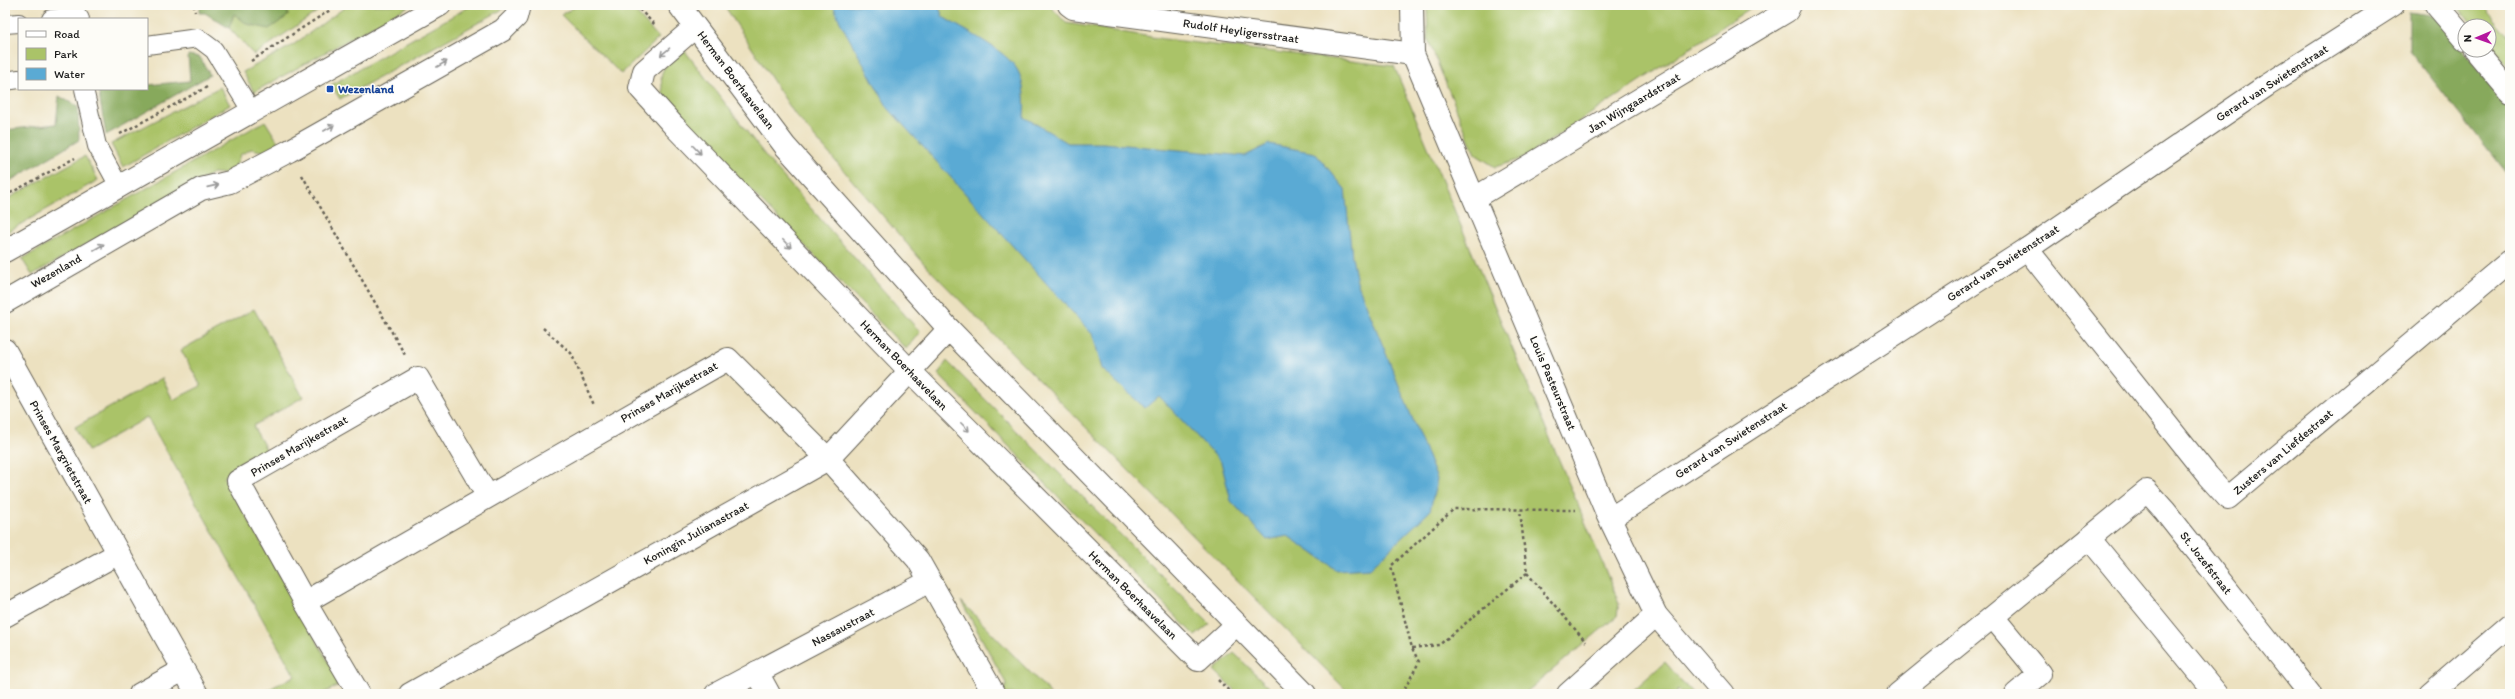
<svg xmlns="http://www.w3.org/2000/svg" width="2515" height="699" font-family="Itim,sans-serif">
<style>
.green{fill:#aac368;stroke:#637042}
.forest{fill:#87a95c;stroke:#52623c}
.water{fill:#5aaad4;stroke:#3b6378}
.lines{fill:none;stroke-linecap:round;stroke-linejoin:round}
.service-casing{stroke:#656155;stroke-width:20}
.minor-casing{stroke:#656155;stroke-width:24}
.tertiary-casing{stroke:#656155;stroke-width:24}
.path{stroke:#656155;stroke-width:2.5;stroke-dasharray:3 3;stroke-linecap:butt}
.service{stroke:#fff;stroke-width:18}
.minor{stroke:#fff;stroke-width:22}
.tertiary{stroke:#fff;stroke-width:22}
.oneway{stroke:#999}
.transit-dot{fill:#1a4fb4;stroke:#fdfcf7;stroke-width:1.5}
.labels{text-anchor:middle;stroke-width:3;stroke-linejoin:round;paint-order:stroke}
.street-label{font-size:12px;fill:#1c1c1c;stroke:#fdfcf7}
.transit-label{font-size:12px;font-weight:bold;fill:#164399;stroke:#fdfcf7;text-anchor:start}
</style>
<rect width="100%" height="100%" fill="#fdfcf7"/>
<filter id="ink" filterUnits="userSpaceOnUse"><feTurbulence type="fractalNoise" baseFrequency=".025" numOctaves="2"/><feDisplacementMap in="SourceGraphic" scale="8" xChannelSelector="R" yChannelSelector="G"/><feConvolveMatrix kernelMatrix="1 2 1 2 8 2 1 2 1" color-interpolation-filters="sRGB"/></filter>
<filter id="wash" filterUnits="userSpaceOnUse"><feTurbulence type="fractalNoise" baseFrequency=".012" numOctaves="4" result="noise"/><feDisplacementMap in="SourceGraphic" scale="16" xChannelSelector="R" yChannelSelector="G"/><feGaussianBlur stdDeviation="0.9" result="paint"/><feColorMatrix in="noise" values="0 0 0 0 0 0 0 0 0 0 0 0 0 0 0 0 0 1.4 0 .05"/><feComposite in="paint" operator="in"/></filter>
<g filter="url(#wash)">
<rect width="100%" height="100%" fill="#ece1c0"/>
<g class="green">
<path d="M287 5H327L254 55 229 28 234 14 288 16Z"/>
<path d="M348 5H411L254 92 243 72 293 45Z"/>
<path d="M472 5H503L505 8 340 99 331 85Z"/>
<path d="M578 5H629L659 38 621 74 561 15Z"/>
<path d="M724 5H1049L1066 23 1164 39 1394 66 1619 603 1617 616 1524 694H1350L927 267 794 113Z"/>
<path d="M1427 5H1755L1524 158 1495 167 1475 154 1428 40Z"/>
<path d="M2457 5H2481L2510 39V68L2489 43V26H2474Z"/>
<path d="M685 51 771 163 920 332 906 349 665 103C659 71 657 70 685 51Z"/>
<path d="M220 87 230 105 123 167 111 144Z"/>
<path d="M265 121 280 145 266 152 251 149 240 155 234 171 227 174 213 173 32 275 22 259Z"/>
<path d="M85 156 98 180 7 232 5 227V200Z"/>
<path d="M254 309 303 397 253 426 267 451 224 477 341 684 322 694H259L295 676 147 417 88 451 75 427 162 378 173 400 201 386 181 350Z"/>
<path d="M947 361 1210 624 1195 636 938 374Z"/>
<path d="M961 601 1051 694H1000L1007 685Z"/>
<path d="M1234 653 1276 694H1238L1214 670Z"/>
<path d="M1665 662 1693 694H1681L1678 690 1674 694H1629Z"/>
</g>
<g class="forest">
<path d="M201 5H287L288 16 269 29 247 24 234 14 229 28 205 13H199Z"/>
<path d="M2409 12 2433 15 2510 108V177L2409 50Z"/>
<path d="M188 55 200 57 210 75 106 135 98 89H147V85L190 81Z"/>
<path d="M59 96 78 107 79 140 5 184V130L56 124Z"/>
</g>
<path class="water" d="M833 5H938L943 17C963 30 1007 50 1018 71 1025 84 1025 104 1024 117L1068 143H1103L1245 156 1269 144 1315 153 1345 189 1352 257 1357 282 1437 479 1430 511 1370 568 1337 570 1288 536 1267 540 1231 501 1221 462 1159 396 1145 408 1102 369 1093 335 888 108 840 22Z"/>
</g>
<g filter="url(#ink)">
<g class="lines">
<defs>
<g id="service">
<path d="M51 19 78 16 80 19"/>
<path d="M5 24 19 23"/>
<path d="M147 45 198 38 214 50 252 112"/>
<path d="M5 81 19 79"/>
<path d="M84 89 97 146 120 188"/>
</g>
<g id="minor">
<path d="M1069 5 1073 8 1413 54"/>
<path d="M1412 5 1413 54 1606 511 1656 615 1724 694"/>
<path d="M2436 5 2465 39"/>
<path d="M695 27 644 71 640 88 674 126 910 371 1198 660 1236 625"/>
<path d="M2475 50 2510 92"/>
<path d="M1475 198 1787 11 1790 5"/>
<path d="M2027 249 2208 476 2228 498 2510 261"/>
<path d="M5 302 201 189 230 182 289 151 503 30 516 17 519 5"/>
<path d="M5 350 197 694"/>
<path d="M1611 518 2027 249 2266 86 2393 5"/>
<path d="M2089 538 2217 694"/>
<path d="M305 602 728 359 828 459 918 560 994 694"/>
<path d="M5 616 117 554"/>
<path d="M1993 617 2040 674 2016 694"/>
<path d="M757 672 769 694"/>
<path d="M140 694 183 670"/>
<path d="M359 694 305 602 238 481 418 378 487 495"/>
<path d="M410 694 828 459 949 329"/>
<path d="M716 694 928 582"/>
<path d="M1568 694 1656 615"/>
<path d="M1898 694 2147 491 2165 511 2310 694"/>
<path d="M2430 694 2510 625"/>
</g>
<g id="tertiary">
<path d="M679 5 785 146 949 329 1305 694"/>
<path d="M5 251 440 5"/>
</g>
</defs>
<use href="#service" class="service-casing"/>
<use href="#minor" class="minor-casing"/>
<use href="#tertiary" class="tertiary-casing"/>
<g class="path">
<path d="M194 5 195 12"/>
<path d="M635 5 656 26"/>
<path d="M251 61 338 5"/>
<path d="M120 134 207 87"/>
<path d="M302 175 405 355"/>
<path d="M5 196 75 158"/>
<path d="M543 328 571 353 594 405"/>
<path d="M1527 573 1586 642"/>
<path d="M1412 648 1439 645 1527 573 1520 510"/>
<path d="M1218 680 1232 694"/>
<path d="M1402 694 1419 662 1412 648 1391 566 1454 509 1576 510"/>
</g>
<use href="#service" class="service"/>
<use href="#minor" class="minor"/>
<use href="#tertiary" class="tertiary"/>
</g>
<defs><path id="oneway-shaft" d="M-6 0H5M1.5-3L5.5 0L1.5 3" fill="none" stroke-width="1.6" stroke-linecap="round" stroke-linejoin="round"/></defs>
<g class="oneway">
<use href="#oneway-shaft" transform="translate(665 52) rotate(140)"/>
<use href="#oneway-shaft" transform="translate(442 64) rotate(-30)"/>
<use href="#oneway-shaft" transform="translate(329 128) rotate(-30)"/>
<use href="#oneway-shaft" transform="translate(697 150) rotate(46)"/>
<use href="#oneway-shaft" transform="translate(213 186) rotate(-13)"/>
<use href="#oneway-shaft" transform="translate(787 244) rotate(46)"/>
<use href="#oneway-shaft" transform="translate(99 247) rotate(-30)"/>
<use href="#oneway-shaft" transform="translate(965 427) rotate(45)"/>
</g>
</g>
<rect class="transit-dot" x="326" y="85" width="8" height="8" rx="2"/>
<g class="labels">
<g class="street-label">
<text transform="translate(1241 31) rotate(8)" y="4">Rudolf Heyligersstraat</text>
<text transform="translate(736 80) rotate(53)" y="4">Herman Boerhaavelaan</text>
<text transform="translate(2272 83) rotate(-33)" y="4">Gerard van Swietenstraat</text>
<text transform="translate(1634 103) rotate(-31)" y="4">Jan Wijngaardstraat</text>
<text transform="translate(2003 263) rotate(-33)" y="4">Gerard van Swietenstraat</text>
<text transform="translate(56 271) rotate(-30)" y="4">Wezenland</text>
<text transform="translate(904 365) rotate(46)" y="4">Herman Boerhaavelaan</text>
<text transform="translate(1553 383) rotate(67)" y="4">Louis Pasteurstraat</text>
<text transform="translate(669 392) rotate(-30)" y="4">Prinses Marijkestraat</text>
<text transform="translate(1731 440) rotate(-33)" y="4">Gerard van Swietenstraat</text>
<text transform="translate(299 446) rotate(-30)" y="4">Prinses Marijkestraat</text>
<text transform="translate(61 452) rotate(61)" y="4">Prinses Margrietstraat</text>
<text transform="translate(2283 452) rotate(-40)" y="4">Zusters van Liefdestraat</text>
<text transform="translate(696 533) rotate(-29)" y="4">Koningin Julianastraat</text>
<text transform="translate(2206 563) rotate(52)" y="4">St. Jozefstraat</text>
<text transform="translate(1133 595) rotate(45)" y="4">Herman Boerhaavelaan</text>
<text transform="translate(843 627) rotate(-28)" y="4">Nassaustraat</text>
</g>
<g class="transit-label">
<text x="338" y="93">Wezenland</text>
</g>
</g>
<rect width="2515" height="699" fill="none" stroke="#fdfcf7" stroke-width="20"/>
<rect x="18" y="18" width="130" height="72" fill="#fdfcf7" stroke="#a3a29f"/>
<rect x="26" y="31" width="20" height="6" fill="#ffffff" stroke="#a3a29f"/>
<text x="54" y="38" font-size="12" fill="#1c1c1c">Road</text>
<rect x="26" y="48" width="20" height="12" fill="#aac368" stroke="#a3a29f"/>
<text x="54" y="58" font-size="12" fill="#1c1c1c">Park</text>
<rect x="26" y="68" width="20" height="12" fill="#5aaad4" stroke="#a3a29f"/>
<text x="54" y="78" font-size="12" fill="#1c1c1c">Water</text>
<g transform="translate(2477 38) rotate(268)"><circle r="19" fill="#fdfcf7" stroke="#a3a29f"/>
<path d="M0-3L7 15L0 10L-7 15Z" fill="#b5179e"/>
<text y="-6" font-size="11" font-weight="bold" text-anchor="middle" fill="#1c1c1c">N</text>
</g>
</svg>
